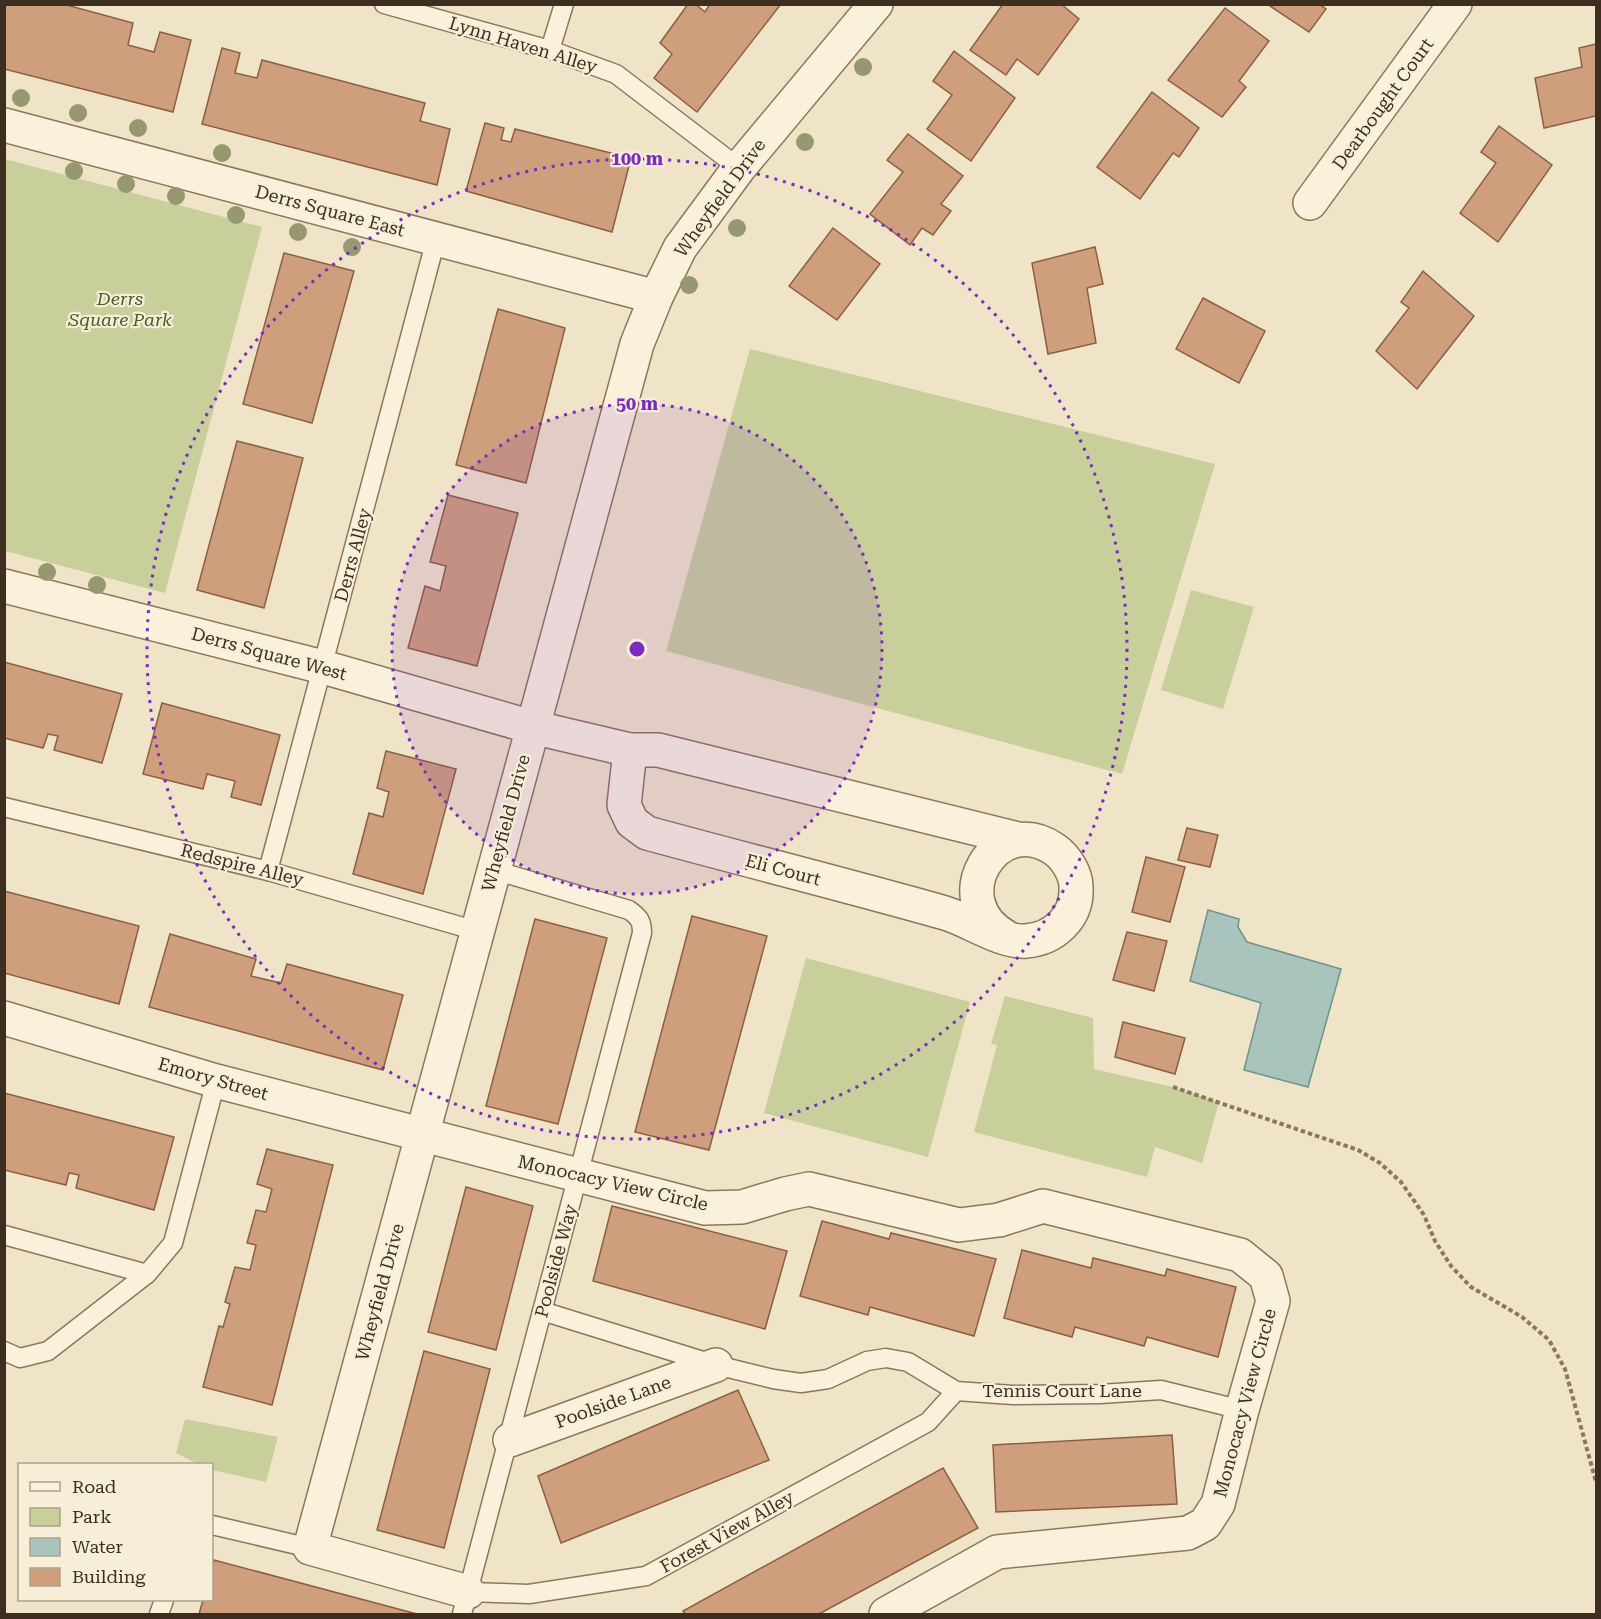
<svg xmlns="http://www.w3.org/2000/svg" width="1601" height="1619" font-family="'Roboto Serif',serif">
<style>
.green{fill:#c9cf9b}
.water{fill:#a9c4bc;stroke:#6f938a;stroke-width:1.5}
.building{fill:#cf9f7d;stroke:#8d5f41;stroke-width:1.5}
.lines{fill:none;stroke-linecap:round;stroke-linejoin:round}
.service-casing{stroke:#8d765c;stroke-width:21}
.minor-casing{stroke:#8d765c;stroke-width:36}
.path{stroke:#8d765c;stroke-width:4;stroke-dasharray:4.5 3;stroke-linecap:butt}
.service{stroke:#faf1dc;stroke-width:18}
.minor{stroke:#faf1dc;stroke-width:33}
.tree{fill:#96986f}
.ring{fill:none;stroke:#7b2cbf;stroke-width:3;stroke-dasharray:3 6}
.labels{text-anchor:middle;stroke-width:4.5;stroke-linejoin:round;paint-order:stroke}
.street-label{font-size:18px;fill:#3d2e20;stroke:#f7eed8}
.park-label{font-size:18px;font-style:italic;fill:#4d5a26;stroke:#f7eed8}
.centre{fill:#7b2cbf;stroke:#f7eed8;stroke-width:3}
.ring-label{font-size:18px;text-anchor:middle;font-weight:bold;fill:#7b2cbf;stroke:#f7eed8;stroke-width:4.5;stroke-linejoin:round;paint-order:stroke}
</style>
<rect width="100%" height="100%" fill="#f0e4c8"/>
<g class="green">
<path d="M5 159 262 227 165 593 5 551Z"/>
<path d="M750 349 1215 464 1122 774 666 651Z"/>
<path d="M1191 590 1254 607 1223 709 1161 690Z"/>
<path d="M806 958 970 1002 928 1157 764 1113Z"/>
<path d="M1005 996 1093 1018 1094 1069 1173 1087 1219 1102 1202 1163 1155 1147 1147 1177 974 1132 997 1045 991 1044Z"/>
<path d="M185 1419 278 1437 266 1482 212 1470V1464H198L176 1453Z"/>
</g>
<path class="water" d="M1208 910 1239 919 1238 927 1247 942 1341 969 1308 1087 1244 1070 1261 1003 1190 981Z"/>
<g class="building">
<path d="M4 4H63L133 23 128 45 154 52 160 32 191 40 173 112 4 69Z"/>
<path d="M688 4H695L705 12 710 4H781L697 112 654 78 672 54 660 43Z"/>
<path d="M1003 4H1061L1079 19 1038 75 1017 59 1006 75 970 50Z"/>
<path d="M1267 4H1319L1326 9 1309 32Z"/>
<path d="M1225 8 1269 41 1239 81 1246 87 1222 117 1168 80Z"/>
<path d="M1596 44V116L1544 128 1535 78 1582 67 1579 48Z"/>
<path d="M222 48 240 53 235 73 257 78 262 60 425 103 420 121 450 129 437 185 202 124Z"/>
<path d="M954 51 1015 98 971 161 927 129 952 95 933 81Z"/>
<path d="M1152 92 1199 128 1179 157 1173 153 1140 199 1097 167Z"/>
<path d="M485 123 504 128 501 140 511 142 515 129 631 158 612 232 466 191Z"/>
<path d="M1499 126 1552 165 1498 242 1460 213 1496 163 1481 152Z"/>
<path d="M908 134 963 176 941 204 951 211 933 235 922 228 910 245 870 214 903 172 887 160Z"/>
<path d="M833 228 880 264 837 320 789 286Z"/>
<path d="M1095 247 1103 284 1087 288 1096 343 1048 354 1032 263Z"/>
<path d="M284 253 354 271 312 423 243 404Z"/>
<path d="M1423 271 1474 316 1417 389 1376 351 1409 308 1401 302Z"/>
<path d="M1203 298 1265 331 1239 383 1176 349Z"/>
<path d="M498 309 565 328 526 483 456 465Z"/>
<path d="M237 441 303 458 264 608 197 590Z"/>
<path d="M448 495 518 513 477 666 408 648 425 586 440 591 446 566 430 562Z"/>
<path d="M4 662 122 694 102 763 54 750 58 736 48 734 43 748 4 738Z"/>
<path d="M162 703 280 735 261 805 231 797 235 781 207 774 203 789 143 774Z"/>
<path d="M386 751 456 769 423 894 353 874 369 813 383 817 389 792 377 788Z"/>
<path d="M1187 828 1218 835 1210 867 1178 860Z"/>
<path d="M1146 857 1185 867 1170 922 1132 912Z"/>
<path d="M4 891 139 926 119 1004 4 973Z"/>
<path d="M692 916 767 936 709 1150 635 1132Z"/>
<path d="M535 919 607 938 558 1124 486 1106Z"/>
<path d="M1127 932 1167 941 1154 991 1113 980Z"/>
<path d="M170 934 256 959 251 976 281 983 287 964 403 995 383 1070 149 1007Z"/>
<path d="M1123 1022 1185 1038 1175 1074 1115 1057Z"/>
<path d="M4 1093 174 1137 154 1210 76 1188 79 1175 69 1173 66 1185 4 1170Z"/>
<path d="M267 1149 333 1165 272 1405 203 1387 219 1326 223 1327 230 1304 225 1302 235 1267 250 1270 256 1245 247 1243 256 1210 266 1212 272 1189 257 1184Z"/>
<path d="M466 1187 533 1206 496 1350 428 1332Z"/>
<path d="M612 1206 787 1251 765 1329 593 1281Z"/>
<path d="M822 1221 889 1239 891 1233 996 1259 974 1336 870 1307 868 1315 800 1296Z"/>
<path d="M1022 1250 1091 1268 1093 1258 1165 1276 1167 1269 1236 1287 1218 1357 1147 1337 1144 1346 1075 1327 1072 1337 1004 1318Z"/>
<path d="M424 1351 490 1369 444 1548 377 1530Z"/>
<path d="M738 1390 769 1460 561 1543 538 1476Z"/>
<path d="M1172 1435 1177 1504 996 1512 993 1445Z"/>
<path d="M943 1468 978 1528 819 1614H685L683 1611Z"/>
<path d="M214 1560 417 1614H199L203 1600H212V1568Z"/>
</g>
<g class="lines">
<defs>
<g id="service">
<path d="M384 4 550 50 616 74 739 168"/>
<path d="M550 50 564 4"/>
<path d="M4 807 268 871 477 931"/>
<path d="M268 871 436 239"/>
<path d="M4 1235 147 1274 173 1243 216 1081"/>
<path d="M542 1311 716 1365 773 1379 801 1383 828 1379 867 1361 886 1358 908 1362 956 1391 1013 1395 1100 1394 1161 1390 1242 1410"/>
<path d="M4 1351 20 1358 48 1351 147 1274"/>
<path d="M212 1525 310 1548"/>
<path d="M468 1592 529 1594 646 1576 928 1422 956 1391"/>
<path d="M159 1614 164 1600"/>
<path d="M462 1614 642 933C642 921 639 917 629 910L494 870"/>
</g>
<g id="minor">
<path d="M4 125 656 297"/>
<path d="M1310 203 1455 4"/>
<path d="M4 586 323 667 532 727 630 750"/>
<path d="M1006 937C941 900 997 810 1054 849 1066 857 1076 874 1076 887 1078 917 1054 939 1026 941 1002 943 969 920 945 913 846 885 746 860 647 833L632 822 624 805 630 750H658L1018 839"/>
<path d="M4 1018 216 1081 705 1208 742 1207 785 1194 809 1189 959 1225 999 1220 1043 1206 1240 1255 1266 1276 1273 1301 1242 1410 1218 1504 1205 1524 1188 1533 997 1552 886 1614"/>
<path d="M510 1440 716 1365"/>
<path d="M468 1592 310 1548 637 344 656 297 680 248 739 168 876 4"/>
</g>
</defs>
<use href="#service" class="service-casing"/>
<use href="#minor" class="minor-casing"/>
<path class="path" d="M1173 1087 1358 1150 1380 1163 1401 1182 1424 1215 1435 1241 1451 1266 1471 1287 1522 1317 1549 1340 1565 1369 1596 1482"/>
<use href="#service" class="service"/>
<use href="#minor" class="minor"/>
</g>
<g class="tree">
<circle cx="863" cy="67" r="9"/>
<circle cx="21" cy="98" r="9"/>
<circle cx="78" cy="113" r="9"/>
<circle cx="138" cy="128" r="9"/>
<circle cx="805" cy="142" r="9"/>
<circle cx="222" cy="153" r="9"/>
<circle cx="74" cy="171" r="9"/>
<circle cx="126" cy="184" r="9"/>
<circle cx="176" cy="196" r="9"/>
<circle cx="236" cy="215" r="9"/>
<circle cx="737" cy="228" r="9"/>
<circle cx="298" cy="232" r="9"/>
<circle cx="352" cy="247" r="9"/>
<circle cx="689" cy="285" r="9"/>
<circle cx="47" cy="572" r="9"/>
<circle cx="97" cy="585" r="9"/>
</g>
<circle cx="637" cy="649" r="245" fill="#7b2cbf" fill-opacity=".12"/>
<g class="ring">
<circle cx="637" cy="649" r="245"/>
<circle cx="637" cy="649" r="490"/>
</g>
<g class="labels">
<g class="street-label">
<text transform="translate(523 45) rotate(17)" y="6">Lynn Haven Alley</text>
<text transform="translate(1383 104) rotate(-54)" y="6">Dearbought Court</text>
<text transform="translate(720 198) rotate(-54)" y="6">Wheyfield Drive</text>
<text transform="translate(330 211) rotate(15)" y="6">Derrs Square East</text>
<text transform="translate(353 555) rotate(-75)" y="6">Derrs Alley</text>
<text transform="translate(269 654) rotate(15)" y="6">Derrs Square West</text>
<text transform="translate(506 823) rotate(-75)" y="6">Wheyfield Drive</text>
<text transform="translate(242 865) rotate(14)" y="6">Redspire Alley</text>
<text transform="translate(783 870) rotate(15)" y="6">Eli Court</text>
<text transform="translate(213 1079) rotate(16)" y="6">Emory Street</text>
<text transform="translate(613 1183) rotate(13)" y="6">Monocacy View Circle</text>
<text transform="translate(556 1261) rotate(-75)" y="6">Poolside Way</text>
<text transform="translate(380 1292) rotate(-75)" y="6">Wheyfield Drive</text>
<text x="1062" y="1397">Tennis Court Lane</text>
<text transform="translate(613 1402) rotate(-20)" y="6">Poolside Lane</text>
<text transform="translate(1245 1403) rotate(-75)" y="6">Monocacy View Circle</text>
<text transform="translate(727 1532) rotate(-29)" y="6">Forest View Alley</text>
</g>
<g class="park-label">
<text x="120" y="305">Derrs<tspan x="120" dy="21">Square Park</tspan></text>
</g>
</g>
<circle cx="637" cy="649" r="9" class="centre"/>
<g class="ring-label">
<text x="637" y="165">100 m</text>
<text x="637" y="410">50 m</text>
</g>
<rect width="1601" height="1619" fill="none" stroke="#3d2e20" stroke-width="12"/>
<rect x="18" y="1463" width="195" height="138" fill="#f7eed8" stroke="#ada18e" stroke-width="1.5"/>
<rect x="30" y="1482" width="30" height="9" fill="#faf1dc" stroke="#ada18e" stroke-width="1.5"/>
<text x="72" y="1493" font-size="18" fill="#3d2e20">Road</text>
<rect x="30" y="1508" width="30" height="18" fill="#c9cf9b" stroke="#ada18e" stroke-width="1.5"/>
<text x="72" y="1523" font-size="18" fill="#3d2e20">Park</text>
<rect x="30" y="1538" width="30" height="18" fill="#a9c4bc" stroke="#ada18e" stroke-width="1.5"/>
<text x="72" y="1553" font-size="18" fill="#3d2e20">Water</text>
<rect x="30" y="1568" width="30" height="18" fill="#cf9f7d" stroke="#ada18e" stroke-width="1.5"/>
<text x="72" y="1583" font-size="18" fill="#3d2e20">Building</text>
</svg>
